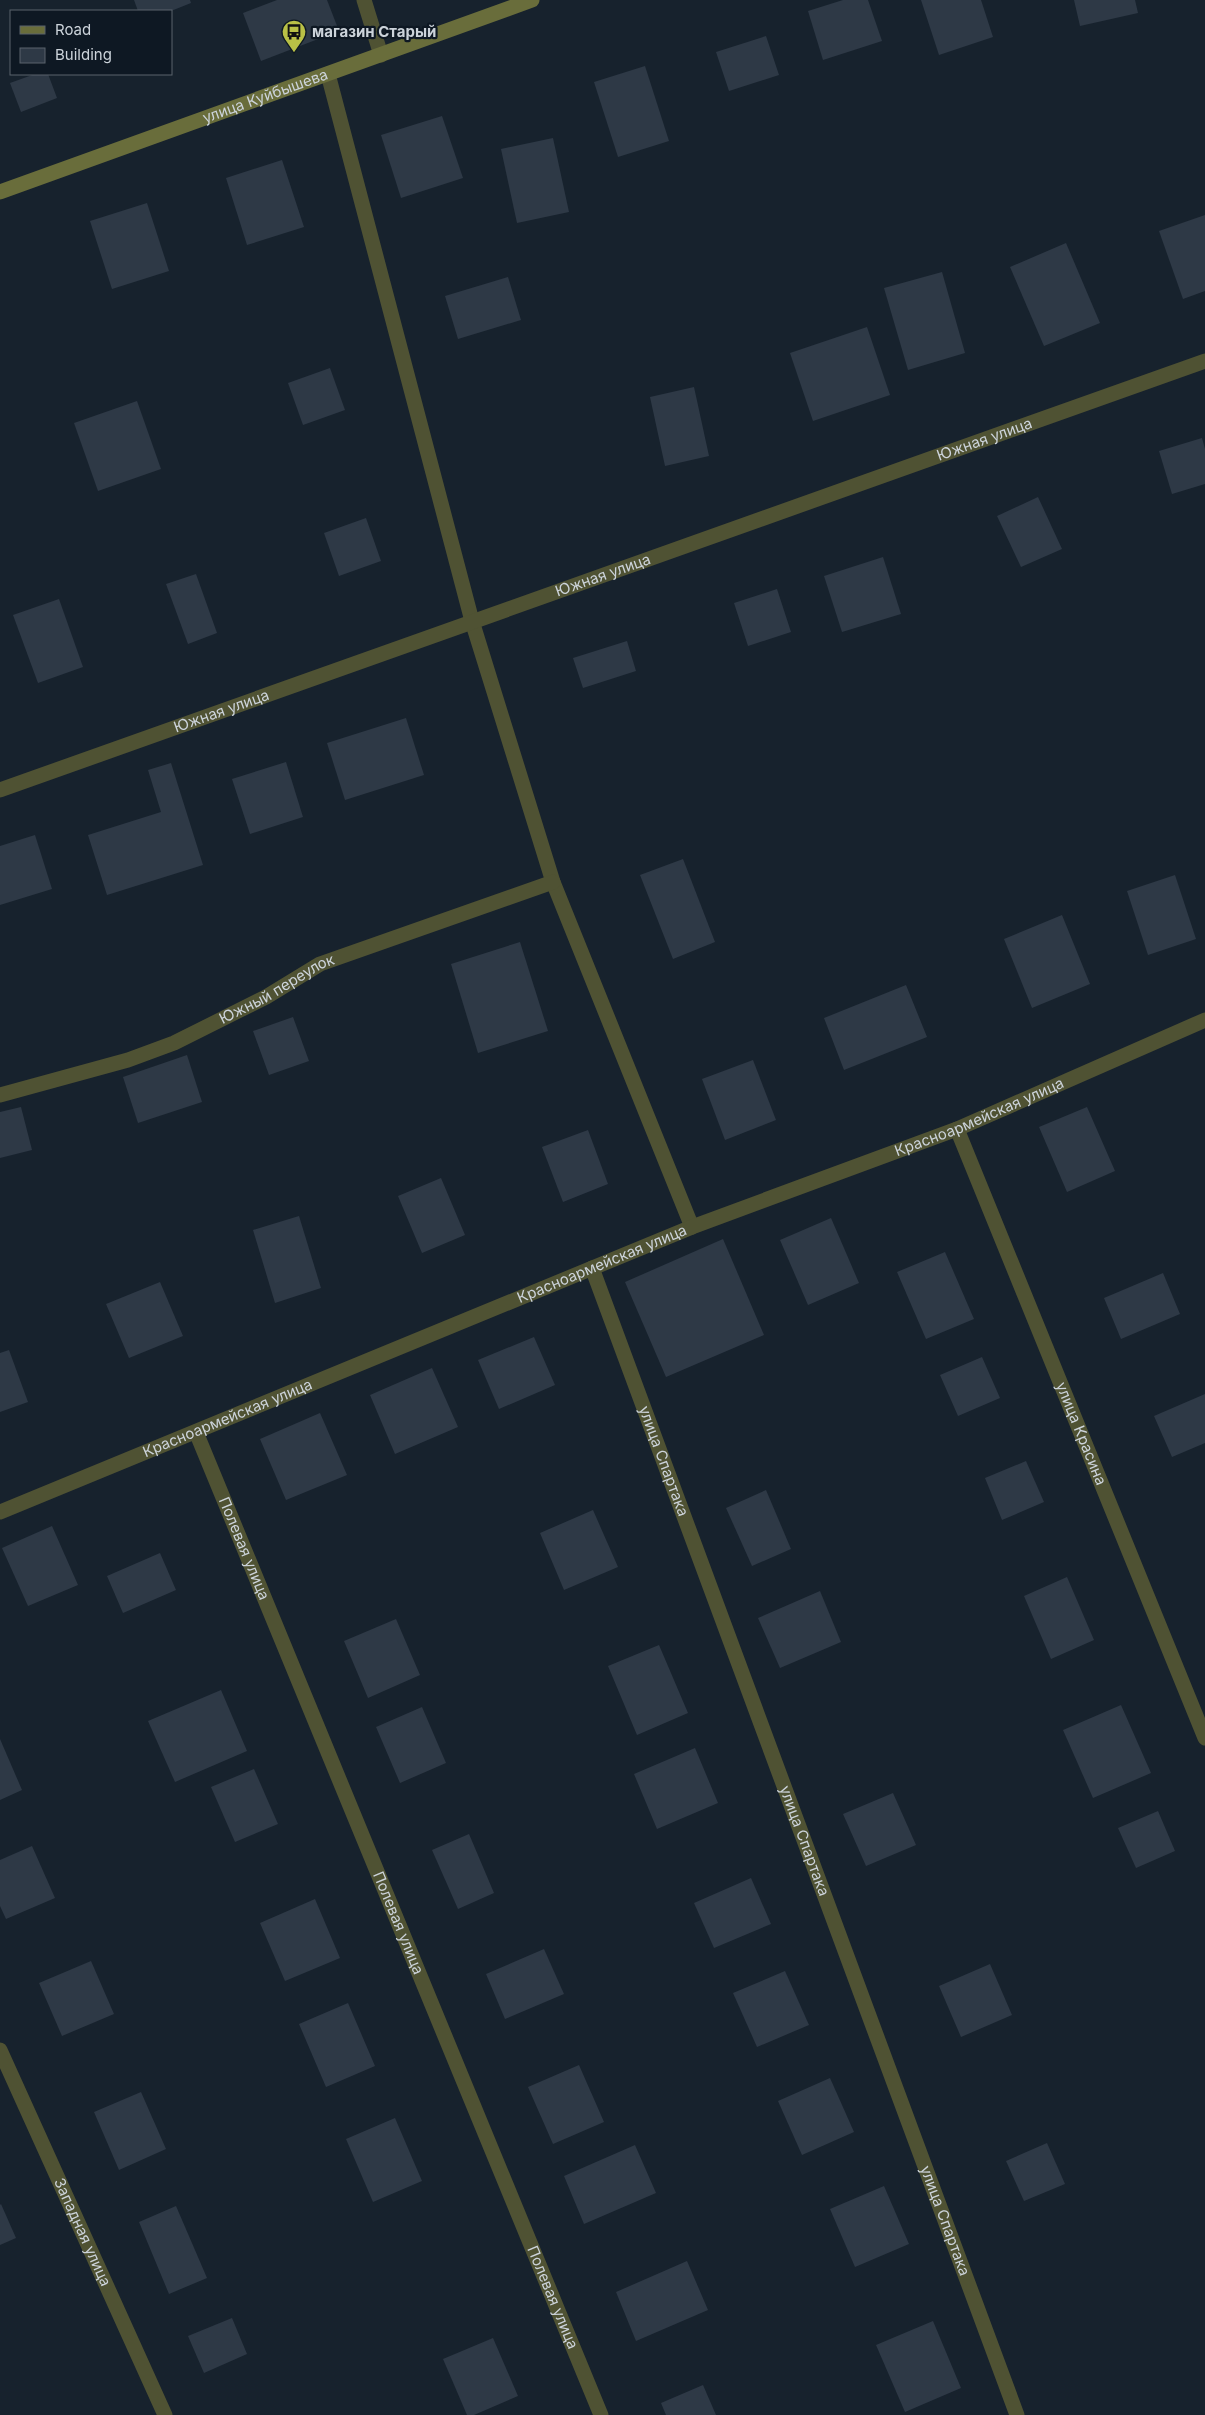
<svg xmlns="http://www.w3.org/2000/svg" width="1205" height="2415" font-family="Inter,sans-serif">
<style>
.building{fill:#2e3946}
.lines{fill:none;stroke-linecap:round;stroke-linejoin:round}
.lane{stroke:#4f5233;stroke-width:15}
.street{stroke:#4f5233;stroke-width:15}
.secondary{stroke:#696d3b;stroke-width:15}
.labels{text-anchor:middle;stroke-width:4.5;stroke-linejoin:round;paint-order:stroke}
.poi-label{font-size:15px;font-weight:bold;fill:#ccd3da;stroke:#0e1823;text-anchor:start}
.street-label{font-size:15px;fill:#ccd3da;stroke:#0e1823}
</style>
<rect width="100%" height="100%" fill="#17222d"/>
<g class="building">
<path d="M134 0H190L191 3 171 11H138Z"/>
<path d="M277 0H327L339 31 261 61 243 13Z"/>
<path d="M843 0H868L882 41 823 60 808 11Z"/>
<path d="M921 0H981L993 37 939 55Z"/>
<path d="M1074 0H1135L1138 13 1080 26Z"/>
<path d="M766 36 779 75 729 91 716 52Z"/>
<path d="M645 66 669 141 618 157 594 82Z"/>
<path d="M35 74H48L57 98 21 112 10 83Z"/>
<path d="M442 116 463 178 401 198 381 135Z"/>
<path d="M553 138 569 212 517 223 501 149Z"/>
<path d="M282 160 304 227 247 245 226 178Z"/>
<path d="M147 203 169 271 112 289 90 221Z"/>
<path d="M1205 215V291L1183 299 1159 231Z"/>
<path d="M1066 243 1100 323 1044 346 1010 267Z"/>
<path d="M942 272 965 353 908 370 884 288Z"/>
<path d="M508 277 521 320 458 339 445 296Z"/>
<path d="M867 327 890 395 813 421 790 353Z"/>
<path d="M330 368 345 410 303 425 288 383Z"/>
<path d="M694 387 709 456 665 466 650 397Z"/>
<path d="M137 401 161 469 98 491 74 423Z"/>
<path d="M1202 438 1205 449V484L1172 494 1159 451Z"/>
<path d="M1038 497 1062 549 1021 567 997 516Z"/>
<path d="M366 518 381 561 339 576 324 533Z"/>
<path d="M883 557 901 614 842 632 824 576Z"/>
<path d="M196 574 217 633 188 644 166 584Z"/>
<path d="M777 589 791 632 748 646 734 603Z"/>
<path d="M59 599 83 667 38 683 13 615Z"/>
<path d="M627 641 636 671 583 688 573 658Z"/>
<path d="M406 718 424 775 345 800 327 743Z"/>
<path d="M286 762 303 817 250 834 232 779Z"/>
<path d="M171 763 203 865 107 895 88 835 161 812 148 770Z"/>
<path d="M35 835 52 889 0 905V846Z"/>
<path d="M683 859 715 942 673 959 640 875Z"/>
<path d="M1175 875 1196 939 1148 955 1127 891Z"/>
<path d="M1062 915 1090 984 1032 1008 1004 939Z"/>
<path d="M520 942 548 1031 478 1053 451 964Z"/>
<path d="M906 985 927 1037 844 1070 824 1018Z"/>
<path d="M293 1017 309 1061 269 1075 253 1031Z"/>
<path d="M187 1055 202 1102 138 1123 123 1077Z"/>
<path d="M753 1060 776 1120 725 1140 702 1079Z"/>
<path d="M21 1107 32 1150 0 1158V1112Z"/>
<path d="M1087 1107 1115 1171 1067 1192 1039 1127Z"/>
<path d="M588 1130 608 1184 563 1202 542 1147Z"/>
<path d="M441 1178 465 1235 422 1253 398 1196Z"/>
<path d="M299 1216 321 1288 275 1303 253 1230Z"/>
<path d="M831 1218 859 1283 808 1305 780 1240Z"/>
<path d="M723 1239 764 1335 666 1377 625 1282Z"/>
<path d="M945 1252 974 1319 926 1339 897 1272Z"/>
<path d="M1163 1273 1180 1314 1121 1339 1104 1298Z"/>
<path d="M160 1282 183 1336 129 1358 106 1304Z"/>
<path d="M534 1337 555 1385 499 1409 478 1360Z"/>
<path d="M9 1350 28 1402 0 1412V1353Z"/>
<path d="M982 1357 1000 1398 958 1416 940 1375Z"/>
<path d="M432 1368 458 1427 395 1454 370 1395Z"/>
<path d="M1205 1394V1443L1172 1457 1154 1416Z"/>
<path d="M320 1413 347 1475 286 1500 260 1439Z"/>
<path d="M1026 1461 1044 1502 1002 1520 985 1478Z"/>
<path d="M766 1490 791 1549 752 1566 726 1508Z"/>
<path d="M593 1510 618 1567 564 1590 540 1533Z"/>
<path d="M52 1526 78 1585 28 1606 2 1548Z"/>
<path d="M160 1553 176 1590 123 1613 107 1576Z"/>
<path d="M1067 1577 1094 1640 1051 1659 1024 1596Z"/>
<path d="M820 1591 841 1642 780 1668 758 1618Z"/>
<path d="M396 1619 420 1675 368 1698 344 1641Z"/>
<path d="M659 1645 688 1713 637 1735 608 1666Z"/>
<path d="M221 1690 247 1751 175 1782 148 1721Z"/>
<path d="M1121 1705 1151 1773 1093 1798 1063 1730Z"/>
<path d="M422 1707 446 1763 400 1783 376 1727Z"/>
<path d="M0 1739 22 1790 0 1800Z"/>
<path d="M695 1748 718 1803 657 1829 634 1774Z"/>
<path d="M254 1769 278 1824 235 1842 211 1787Z"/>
<path d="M893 1793 916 1845 866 1866 843 1814Z"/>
<path d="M1158 1811 1175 1851 1136 1868 1118 1828Z"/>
<path d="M469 1834 494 1893 458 1909 432 1850Z"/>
<path d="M32 1846 55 1898 6 1919 0 1906V1860Z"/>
<path d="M751 1878 771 1924 714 1948 694 1903Z"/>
<path d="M315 1899 340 1958 285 1981 260 1923Z"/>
<path d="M544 1949 564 1994 505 2019 486 1974Z"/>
<path d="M91 1961 114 2014 62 2036 39 1983Z"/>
<path d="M990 1964 1012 2015 961 2037 939 1986Z"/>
<path d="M785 1971 809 2025 757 2047 733 1993Z"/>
<path d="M348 2003 375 2066 326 2087 299 2024Z"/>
<path d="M579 2065 604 2122 553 2144 528 2087Z"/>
<path d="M830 2078 854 2132 802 2155 778 2101Z"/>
<path d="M141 2092 166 2149 119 2170 94 2112Z"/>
<path d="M395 2118 422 2181 373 2202 346 2139Z"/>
<path d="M1047 2143 1065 2184 1024 2201 1006 2161Z"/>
<path d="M635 2145 656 2193 584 2224 564 2176Z"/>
<path d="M884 2186 909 2244 855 2267 830 2209Z"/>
<path d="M1 2204 16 2238 0 2245V2205Z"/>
<path d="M176 2206 207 2278 169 2294 139 2222Z"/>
<path d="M687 2261 708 2310 636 2341 616 2292Z"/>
<path d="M232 2318 247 2354 204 2373 188 2336Z"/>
<path d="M933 2321 961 2388 905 2412 876 2345Z"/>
<path d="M493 2338 518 2396 474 2415H467L443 2359Z"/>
<path d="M703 2385 716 2415H666L661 2403Z"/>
</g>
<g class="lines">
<path class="lane" d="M364 0 381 55"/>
<g class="street">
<path d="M328 74 472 621 553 882 692 1227"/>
<path id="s1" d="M0 790 1205 361"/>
<path id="s2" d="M0 1095 128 1060 174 1043 266 997 320 964 553 882"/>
<path id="s3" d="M957 1129 1205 1738"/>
<path id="s4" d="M592 1268 1017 2415"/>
<path id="s5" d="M196 1432 601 2415"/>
<path id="s6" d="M0 1512 692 1227 957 1129 1205 1020"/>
<path id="s7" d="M0 2050 165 2415"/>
</g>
<path class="secondary" id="s8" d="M0 192 532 0"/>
</g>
<defs>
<symbol id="bus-pin" viewBox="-11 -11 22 30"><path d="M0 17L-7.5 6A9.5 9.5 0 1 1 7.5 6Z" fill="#b9c046" stroke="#0e1823"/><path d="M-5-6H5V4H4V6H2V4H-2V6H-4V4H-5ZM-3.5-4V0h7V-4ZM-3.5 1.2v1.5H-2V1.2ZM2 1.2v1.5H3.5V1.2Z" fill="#111"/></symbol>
</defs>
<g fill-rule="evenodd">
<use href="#bus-pin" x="280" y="18" width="28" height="38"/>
</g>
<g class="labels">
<g class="poi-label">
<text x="312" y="37">магазин Старый</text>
</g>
<g class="street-label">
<text dy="5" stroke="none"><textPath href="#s8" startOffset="282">улица Куйбышева</textPath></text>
<text dy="5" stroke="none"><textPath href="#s1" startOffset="1045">Южная улица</textPath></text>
<text dy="5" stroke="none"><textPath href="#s1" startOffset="640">Южная улица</textPath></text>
<text dy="5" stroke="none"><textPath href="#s1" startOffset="235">Южная улица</textPath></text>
<text dy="5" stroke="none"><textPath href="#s2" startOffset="298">Южный переулок</textPath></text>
<text dy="5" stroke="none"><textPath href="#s6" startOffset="1056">Красноармейская улица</textPath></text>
<text dy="5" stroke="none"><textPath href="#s6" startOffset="651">Красноармейская улица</textPath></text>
<text dy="5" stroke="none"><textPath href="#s6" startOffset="246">Красноармейская улица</textPath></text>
<text dy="5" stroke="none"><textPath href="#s3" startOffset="329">улица Красина</textPath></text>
<text dy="5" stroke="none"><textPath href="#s4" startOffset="206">улица Спартака</textPath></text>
<text dy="5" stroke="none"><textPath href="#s5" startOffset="126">Полевая улица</textPath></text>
<text dy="5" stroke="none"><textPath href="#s4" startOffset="611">улица Спартака</textPath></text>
<text dy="5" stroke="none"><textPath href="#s5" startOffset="531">Полевая улица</textPath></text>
<text dy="5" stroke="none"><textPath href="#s4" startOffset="1016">улица Спартака</textPath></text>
<text dy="5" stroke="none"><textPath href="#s7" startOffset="200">Западная улица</textPath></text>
<text dy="5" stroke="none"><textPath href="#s5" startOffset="936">Полевая улица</textPath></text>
</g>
</g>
<rect x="10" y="10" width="162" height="65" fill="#0e1823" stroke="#5a636c"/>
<rect x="20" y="26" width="25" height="8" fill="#696d3b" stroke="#5a636c"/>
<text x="55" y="35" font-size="15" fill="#ccd3da">Road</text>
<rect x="20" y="48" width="25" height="15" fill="#2e3946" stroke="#5a636c"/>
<text x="55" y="60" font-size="15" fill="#ccd3da">Building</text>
</svg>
